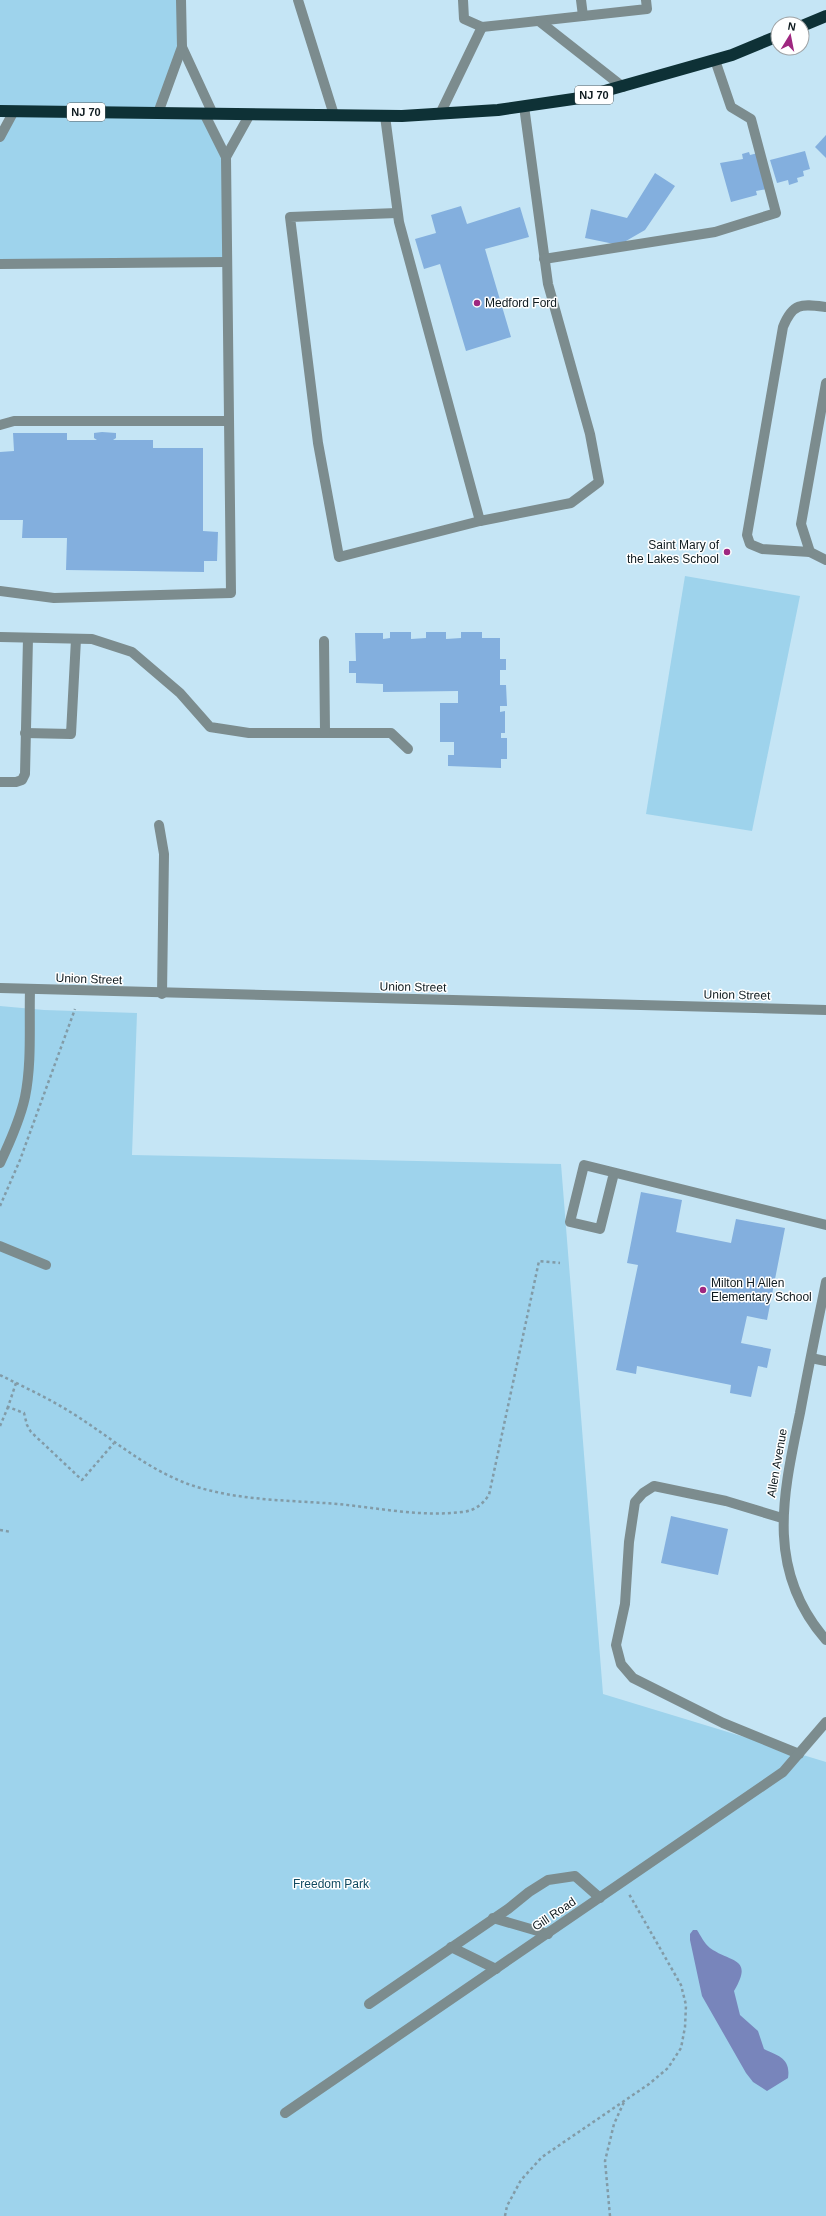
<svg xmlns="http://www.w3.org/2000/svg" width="826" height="2216" font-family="Arial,sans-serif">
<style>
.green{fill:#9ed3ec}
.water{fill:#7885bb}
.building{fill:#83afde}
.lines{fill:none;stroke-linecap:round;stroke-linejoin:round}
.path{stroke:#829ba7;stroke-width:2.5;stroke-dasharray:3 3;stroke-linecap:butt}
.minor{stroke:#7c8c8e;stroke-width:10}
.highway{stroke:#0e3136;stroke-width:12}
.poi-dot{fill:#9f2780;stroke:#fff;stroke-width:1.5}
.labels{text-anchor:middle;stroke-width:3;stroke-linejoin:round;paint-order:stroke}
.shield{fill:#fff;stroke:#565f62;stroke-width:1}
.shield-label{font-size:11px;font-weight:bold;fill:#0e1a1f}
.poi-label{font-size:12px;fill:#0e1a1f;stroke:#fff;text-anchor:start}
.street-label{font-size:12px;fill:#0e1a1f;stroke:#fff}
.park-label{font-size:12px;fill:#114a61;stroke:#fff}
</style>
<rect width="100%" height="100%" fill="#c5e5f5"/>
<g class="green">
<path d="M0 0H181L182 47 158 113H204L226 157 227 262 0 264V137L14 111H0Z"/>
<path d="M685 576 800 596 752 831 646 814Z"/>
<path d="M0 1006 44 1010 137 1013 132 1155 561 1164 603 1694 826 1762V2216H0Z"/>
</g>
<path class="water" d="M693 1930H697C701 1936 704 1943 710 1948 731 1963 754 1957 734 1991L740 2015 758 2031 764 2049C778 2056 791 2058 788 2078L767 2091 753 2082 746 2073 702 1996 690 1940V1934Z"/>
<g class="building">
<path d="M826 135V158L815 147Z"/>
<path d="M805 151 810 169 803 171 804 176 797 178 798 182 789 185 788 180 777 183 770 160Z"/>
<path d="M749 152 750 155 758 153 767 189 756 191 757 195 731 202 720 163 743 159 742 154Z"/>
<path d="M655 173 675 186 645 230 619 245 585 238 591 209 627 218Z"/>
<path d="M461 206 467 224 520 207 529 237 485 249 511 337 466 351 440 264 424 269 415 239 436 233 431 215Z"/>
<path d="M102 432 116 433V438L113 440H153V448H203V531L218 532 217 561H204V572L66 570 67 538H22L23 520H0V452L14 451 13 433H67V440H97L94 438V433Z"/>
<path d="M390 632H411V639L426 638V632H446V639L461 638V632H482V638H500V659H506V670H500V685H506L507 706H500V712L505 711V733H501V738H507V759H501V768L448 766V755H454V742H440V703H458V691L383 692V684L356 683V673H349V661H356L355 633H383V639L390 638Z"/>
<path d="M641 1192 682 1200 676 1232 731 1243 736 1219 785 1228 767 1320 747 1316 741 1343 771 1349 767 1368 758 1366 751 1397 730 1393 731 1385 637 1366 636 1374 616 1370 638 1265 627 1263Z"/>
<path d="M671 1516 728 1529 718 1575 661 1563Z"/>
</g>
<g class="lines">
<g class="path">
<path d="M0 1206 20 1160 75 1009"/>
<path d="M0 1375C24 1387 50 1399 72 1413 112 1438 143 1467 188 1484 236 1501 288 1500 338 1504 378 1508 421 1517 462 1512 474 1511 482 1505 489 1495L539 1261 560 1263"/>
<path d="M16 1383 8 1407 24 1413 27 1425 31 1432 82 1480 114 1443"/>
<path d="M0 1426 8 1407"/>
<path d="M0 1530 11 1532"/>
<path d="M505 2216 507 2206 521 2180 542 2157 649 2084 668 2068 681 2048 685 2027 686 2005 681 1985 629 1894"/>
<path d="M610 2216 605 2161 614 2124 624 2102"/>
</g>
<g class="minor">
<path d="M298 0 334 115"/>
<path d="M463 0 464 19 482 27 647 9 646 0"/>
<path d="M581 0 583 16"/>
<path d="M539 21 623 87"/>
<path d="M182 47 213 114"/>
<path d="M158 113 182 47 181 0"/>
<path d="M440 114 482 27"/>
<path d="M385 116 399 222 480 521 571 503 599 482 590 434 548 284 524 106"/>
<path d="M0 137 14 111"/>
<path d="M226 157 250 114"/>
<path d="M397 213 290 217 318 443 339 557 480 521"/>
<path d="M544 259 715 232 776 213 751 119 731 107 715 60"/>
<path d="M0 264 227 262"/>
<path d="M826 383 801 524 810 552 826 560"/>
<path d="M0 425 14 421H228"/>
<path d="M810 552 762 549 750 544 747 535 783 327C793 302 802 304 826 307"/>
<path d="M0 591 54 598 231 593 226 157 204 113"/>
<path d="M0 637 92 639 132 652 180 693 210 727 249 733H391L408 749"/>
<path d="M324 641 325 732"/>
<path d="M25 733 71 734 76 639"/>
<path d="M0 782H16L22 780 25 774 28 638"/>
<path d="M159 825 164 854 162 994"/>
<path d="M0 988 826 1010"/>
<path d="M0 1163C10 1142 20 1120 25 1097 32 1062 29 1025 30 990"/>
<path d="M614 1173 600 1229 570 1222 584 1165 826 1225"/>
<path d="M0 1246 46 1265"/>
<path d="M826 1282C817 1326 808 1369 800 1413 783 1495 765 1570 826 1640"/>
<path d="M811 1358 826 1361"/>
<path d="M782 1518 726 1501 654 1486 643 1493 635 1502 629 1542 625 1604 616 1645 621 1664 633 1678 723 1723 799 1754"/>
<path d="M493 1918 548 1934"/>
<path d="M451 1947 496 1969"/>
<path d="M369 2004 508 1909 529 1892 548 1880 575 1876 600 1898"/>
<path d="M285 2113 783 1772 826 1722"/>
</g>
<g class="highway">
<path d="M802 26 826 16"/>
<path d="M0 111 402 116 498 110 580 98 732 55 778 36"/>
</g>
</g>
<g class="poi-dot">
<circle cx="477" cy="303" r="4"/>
<circle cx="727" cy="552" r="4"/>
<circle cx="703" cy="1290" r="4"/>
</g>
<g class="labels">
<g class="shield">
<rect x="575" y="86" width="38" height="18" rx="3"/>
<rect x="67" y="103" width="38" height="18" rx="3"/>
</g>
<g class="shield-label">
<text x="594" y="99">NJ 70</text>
<text x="86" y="116">NJ 70</text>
</g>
<g class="poi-label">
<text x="485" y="307">Medford Ford</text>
<text x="719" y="549" text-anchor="end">Saint Mary of<tspan x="719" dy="14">the Lakes School</tspan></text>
<text x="711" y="1287">Milton H Allen<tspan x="711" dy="14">Elementary School</tspan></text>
</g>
<g class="street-label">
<text transform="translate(89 979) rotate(2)" y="4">Union Street</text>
<text transform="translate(413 987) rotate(1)" y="4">Union Street</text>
<text transform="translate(737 995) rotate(1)" y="4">Union Street</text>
<text transform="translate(777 1463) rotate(-80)" y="4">Allen Avenue</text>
<text transform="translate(554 1914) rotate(-34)" y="4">Gill Road</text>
</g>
<g class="park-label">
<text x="331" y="1888">Freedom Park</text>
</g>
</g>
<g transform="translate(790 36) rotate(10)"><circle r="19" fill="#ffffff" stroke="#9fa3a5"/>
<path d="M0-3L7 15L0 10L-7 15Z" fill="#9f2780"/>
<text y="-6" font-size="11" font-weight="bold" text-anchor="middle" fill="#0e1a1f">N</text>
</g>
</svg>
